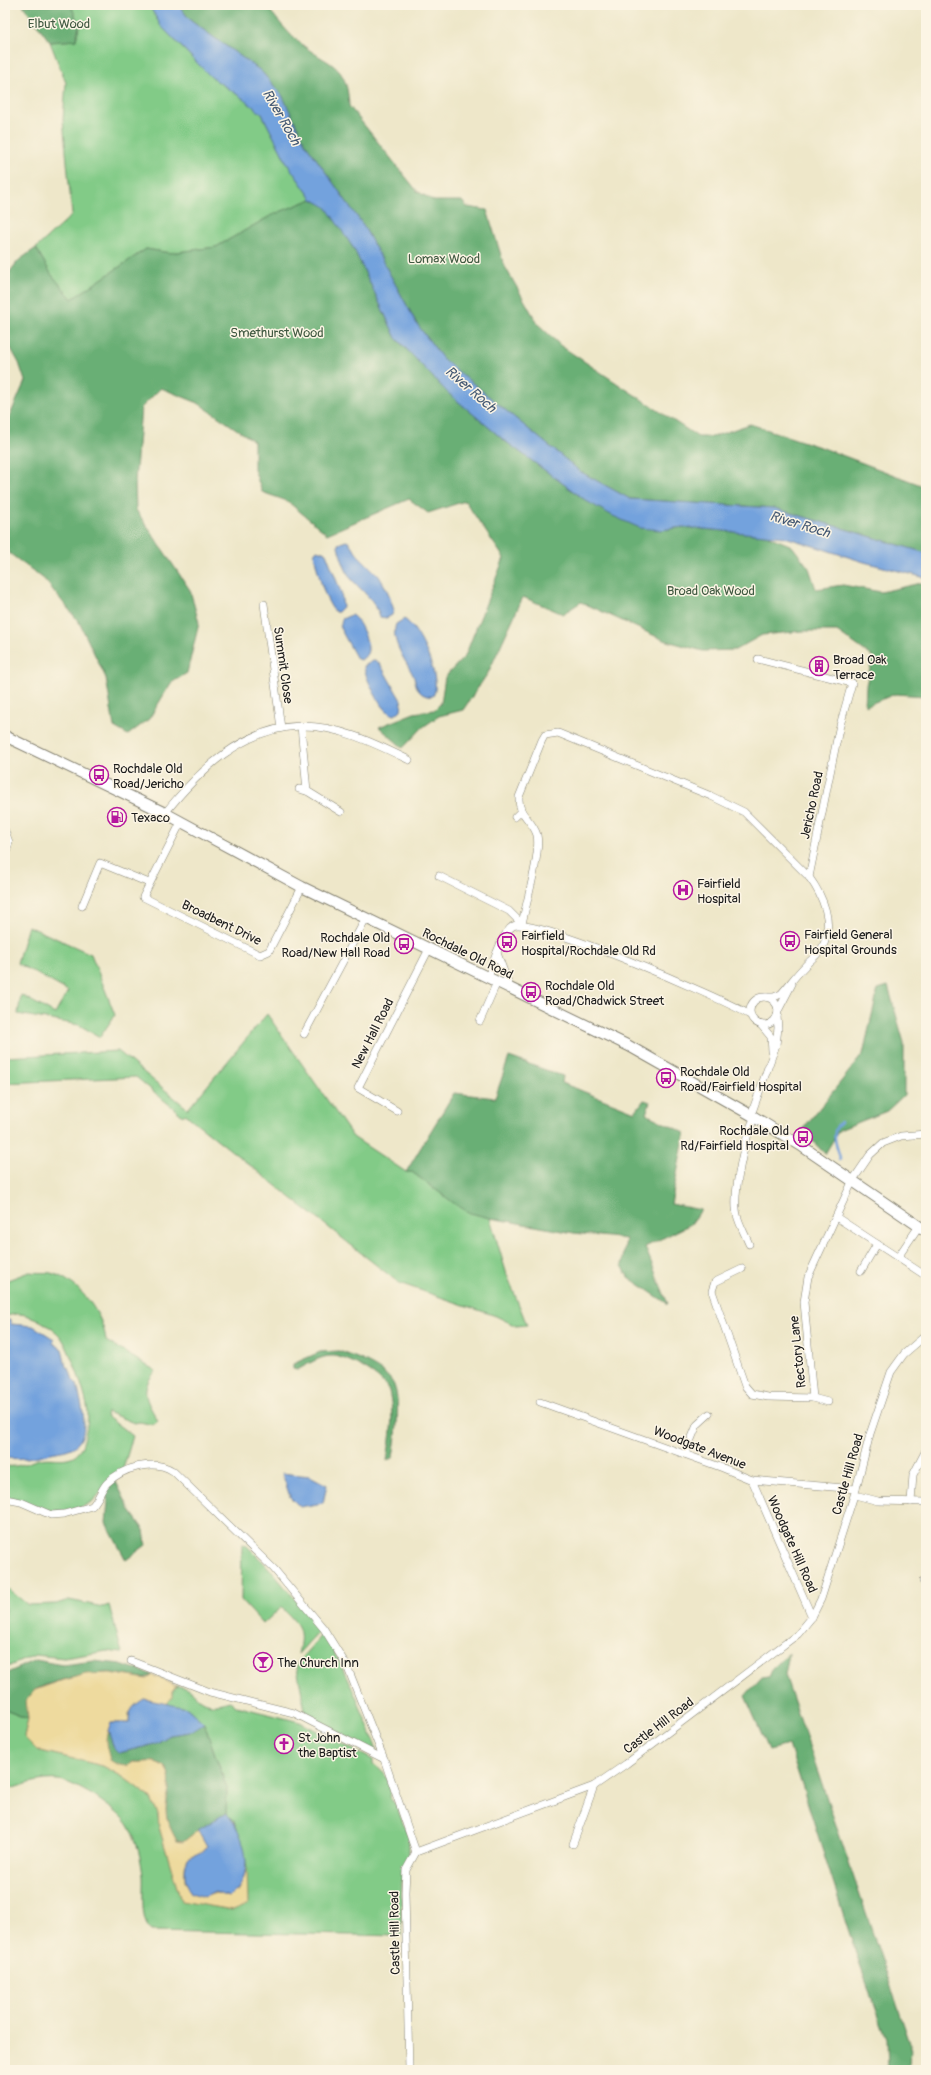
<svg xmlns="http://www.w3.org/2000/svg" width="931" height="2075" font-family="Pangolin,sans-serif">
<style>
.green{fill:#82cb87;stroke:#4f7452}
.forest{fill:#69af74;stroke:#426648}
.sand{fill:#eeda9e;stroke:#857b5d}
.water{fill:#73a2dd;stroke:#485f7c}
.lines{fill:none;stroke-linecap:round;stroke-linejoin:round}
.stream{stroke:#73a2dd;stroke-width:2.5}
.minor-casing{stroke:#858272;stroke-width:8}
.secondary-casing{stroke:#858272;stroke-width:12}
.minor{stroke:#fff;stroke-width:7}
.secondary{stroke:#fff;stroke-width:10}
.labels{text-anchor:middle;stroke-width:3;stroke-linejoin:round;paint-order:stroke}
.park-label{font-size:13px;fill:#405941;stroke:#fcf5e5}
.poi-label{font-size:13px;fill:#1c1c1c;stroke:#fcf5e5;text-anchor:start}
.street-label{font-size:13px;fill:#1c1c1c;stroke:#fcf5e5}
.water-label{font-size:14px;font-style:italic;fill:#435873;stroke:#fcf5e5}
</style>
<rect width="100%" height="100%" fill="#fcf5e5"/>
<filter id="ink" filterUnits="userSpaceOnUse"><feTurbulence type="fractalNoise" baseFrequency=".025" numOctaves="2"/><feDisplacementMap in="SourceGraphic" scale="8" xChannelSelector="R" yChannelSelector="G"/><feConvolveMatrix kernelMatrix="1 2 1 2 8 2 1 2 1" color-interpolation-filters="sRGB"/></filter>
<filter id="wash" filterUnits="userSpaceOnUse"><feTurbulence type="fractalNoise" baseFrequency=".012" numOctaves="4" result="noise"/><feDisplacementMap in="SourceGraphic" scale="16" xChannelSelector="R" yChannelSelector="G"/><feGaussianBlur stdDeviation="0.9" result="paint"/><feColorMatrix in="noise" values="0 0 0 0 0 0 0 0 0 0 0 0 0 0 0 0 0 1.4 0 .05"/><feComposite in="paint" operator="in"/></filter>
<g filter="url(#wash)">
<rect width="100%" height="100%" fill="#eee7c9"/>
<g class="green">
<path d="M71 5H149L161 26 211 77 241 97 262 114 288 165 312 199 272 215 216 247 170 253 146 249 72 299 51 274 36 248 72 215 63 120 66 83 50 42 76 40 79 26Z"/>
<path d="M28 926 91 954 115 1015 100 1037 79 1025 18 1014 21 995 55 1014 68 991 17 963Z"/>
<path d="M267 1014 353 1137 406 1172H412C438 1191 458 1209 490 1218L507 1275 527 1325 516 1326 496 1316 399 1283 185 1114 183 1116 136 1077 5 1083V1057L118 1051 188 1109Z"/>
<path d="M29 1272C36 1273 44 1272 51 1273 78 1280 104 1314 106 1341L156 1371C138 1390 147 1401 158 1421L153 1425 140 1422 134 1423 107 1412 106 1416 133 1436 123 1469 93 1501C62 1521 35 1507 5 1496V1466C19 1468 27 1462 40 1459 53 1456 70 1464 80 1450 84 1445 88 1422 88 1415 89 1402 69 1346 60 1336 51 1326 33 1315 20 1314 15 1313 10 1316 5 1316V1281Z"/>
<path d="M242 1544 246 1545 267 1566 317 1625 318 1632 298 1654C304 1628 299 1625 281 1607L263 1624 241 1600Z"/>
<path d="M8 1589 28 1605 56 1604 69 1600 103 1607 109 1605 122 1653 107 1651 64 1658 35 1655 5 1668V1594Z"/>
<path d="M323 1633C345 1669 361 1707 376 1747L375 1752 306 1715 297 1668 298 1662Z"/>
<path d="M176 1686C196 1687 194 1701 211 1704 217 1705 225 1702 230 1701L236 1706 300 1722 373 1760V1764C385 1773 393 1781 389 1797L396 1805 409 1838V1857L402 1870 401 1936 152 1931C139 1922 144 1891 143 1876 141 1859 138 1844 130 1829 123 1815 109 1807 97 1798 89 1793 67 1780 58 1780 41 1778 22 1785 5 1791V1710L28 1719 24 1737 37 1750 103 1766 123 1777 150 1797 158 1814 159 1827 181 1900 232 1910 247 1868 243 1844 234 1821 226 1813 227 1788 204 1723 187 1708 165 1704Z"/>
</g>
<g class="forest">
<path d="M23 5H71L79 26 76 40 50 42Z"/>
<path d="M178 5H265C276 17 286 32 299 42 328 67 347 60 349 106L417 191 434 201H462L467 207 487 210 504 265 538 324 561 346 689 431 698 437H712L750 424 823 448 926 487V553L774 508 630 499 581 472 443 359 417 324 363 225 305 143 282 95 261 71 191 21Z"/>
<path d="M312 199 326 206 354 249 396 338 447 392 505 441 588 502 661 530 683 527 766 535 792 546 809 568 816 589 843 585 881 592 926 582V696L895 694 865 706 866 685 873 657 837 631H803L762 635 735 650 703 651 664 640 581 602 563 614 523 597 488 673 463 710 439 716 423 727 403 748 379 727 414 713 434 710 441 703 445 677 465 656 504 558 465 501 428 513 409 499 327 534 287 501 262 492 254 469V441L198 403 161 388 141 408 135 482 136 510 190 590 199 623 187 673 171 683 149 719 128 735 114 727 106 678 79 622 44 579 9 553 5 547V427L25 381 19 363 5 338V278L18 261 36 248 51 274 72 299 146 249 170 253 216 247 272 215Z"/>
<path d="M888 986 904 1043V1095L887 1111 839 1130 825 1154 802 1130 863 1054 878 989Z"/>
<path d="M509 1057 563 1076 562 1083 635 1112 644 1100 650 1102 646 1114 685 1133 671 1204 701 1210 691 1224 645 1247 668 1304 628 1277 622 1265 626 1239 574 1233 490 1218 470 1213 455 1204 412 1172H406L454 1093 495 1098Z"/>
<path d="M339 1351C357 1358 385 1367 394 1385 401 1402 396 1439 393 1457L387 1461C390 1438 395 1414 389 1391 384 1377 348 1357 333 1356 321 1355 307 1365 297 1370L293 1369V1364L320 1352Z"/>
<path d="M115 1480 131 1512 144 1530 146 1545 126 1560 106 1523 108 1501 105 1492Z"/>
<path d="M789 1653 785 1675 910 2043 909 2070H888L887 2039 858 1960 789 1745 769 1750 745 1696 762 1677 769 1676 772 1669Z"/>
<path d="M36 1660 63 1665 94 1661 121 1664 153 1675C141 1682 124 1673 110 1673 94 1672 49 1681 35 1690 32 1692 29 1697 27 1700L28 1719 5 1710V1674Z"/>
<path d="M204 1723 227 1789 226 1813 198 1830 184 1842 177 1841C172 1832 166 1821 166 1810 166 1793 179 1769 155 1762 148 1761 140 1763 133 1762 127 1768 116 1768 110 1760 106 1753 105 1742 105 1734L108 1731 114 1748 119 1753 155 1744 170 1735 189 1732Z"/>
</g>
<path class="sand" d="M110 1673 147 1679 153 1675 176 1686 172 1691V1698L165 1704 144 1699 129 1713V1723H111C104 1740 105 1741 110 1760 117 1765 126 1769 133 1762 140 1763 148 1761 155 1762 179 1769 166 1793 166 1810 166 1821 172 1832 177 1841L183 1842 198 1830 207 1846 201 1852 188 1858 185 1866V1882L205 1897C216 1891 226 1893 238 1891L247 1868 248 1904 233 1910 181 1901 159 1827 158 1814 150 1797 123 1777 103 1766 37 1750 24 1737 28 1719 26 1700 35 1690 57 1682 86 1674Z"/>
<g class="water">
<path d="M149 5H178L191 21 261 71 282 95 305 143 363 225 417 324 443 359 581 472 630 499 774 508 926 553V578L864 562 785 537 683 527 661 530 640 528 613 516 588 502 505 441 447 392 396 338 354 249 326 207 312 199 288 165 262 114 241 97 211 77 161 26Z"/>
<path d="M346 541 349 542 357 554 379 576 387 590 394 610 392 615 387 618 380 617C376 601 363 592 353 581 346 574 341 557 338 547V544Z"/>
<path d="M317 550 326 553 341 592 343 607 338 612H335C324 600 317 569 314 554Z"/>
<path d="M351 615C359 618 368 640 368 649 368 654 365 657 361 660L357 659 340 628 342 619Z"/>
<path d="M404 619C419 627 443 681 433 696 429 697 425 696 421 693 415 688 416 680 412 673 405 660 390 640 396 624Z"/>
<path d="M375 660 380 664 402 702 401 710 395 715C383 715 365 678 364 666Z"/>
<path d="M5 1320H10L11 1324 33 1326 54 1339 53 1343 62 1349 66 1367 69 1368 73 1380 77 1384C80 1401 92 1433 75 1446 68 1451 59 1451 51 1453 36 1457 21 1460 5 1458Z"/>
<path d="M282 1473 310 1476 327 1485 323 1503 300 1507 290 1497Z"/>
<path d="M144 1699 187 1708 204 1723 189 1732 170 1735 155 1744 119 1753 114 1748 108 1731 111 1723H129C129 1709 133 1706 144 1699Z"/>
<path d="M226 1813C246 1833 257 1879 229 1897L215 1892 205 1897 191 1893C184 1881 183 1871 188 1858L201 1852 207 1846 198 1830Z"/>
</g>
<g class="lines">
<path class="stream" d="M839 1160 840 1158C837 1146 829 1131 841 1122"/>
</g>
</g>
<g filter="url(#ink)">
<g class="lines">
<defs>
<g id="minor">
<path d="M264 604 281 728"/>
<path d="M758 659 852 683 839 729 809 877"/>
<path d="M301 726 307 791"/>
<path d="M299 789 307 791 341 812"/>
<path d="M165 813C199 771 242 728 300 726 338 725 376 744 409 760"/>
<path d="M515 817 521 811"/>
<path d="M181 822 143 897 260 955 269 951 302 887"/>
<path d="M5 831 9 842 5 857"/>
<path d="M439 876 509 911 522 924"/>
<path d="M82 906 100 863 149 883"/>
<path d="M522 924C526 903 541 854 537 835 532 819 518 816 519 797L542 740 545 735 558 733 711 796 744 812 809 877C823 896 835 924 822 948 818 955 810 960 805 966 796 975 789 985 781 994L774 997H766"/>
<path d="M497 953 510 988"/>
<path d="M488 978C492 966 502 932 513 926 532 916 724 999 750 1015"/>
<circle cx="764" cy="1011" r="14"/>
<path d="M778 1011 792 984"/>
<path d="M480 1021 497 982"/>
<path d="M761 1025 771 1037 772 1051"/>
<path d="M304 1034 366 918"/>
<path d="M397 1111 358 1088 429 949"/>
<path d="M751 1115 776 1045 778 1028 777 1016"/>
<path d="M836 1217 926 1276"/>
<path d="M749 1244C745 1234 739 1224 737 1215 732 1195 745 1135 755 1117"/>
<path d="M898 1257 919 1226"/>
<path d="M742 1269 715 1282 712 1291 745 1386 752 1394 768 1397 813 1398 804 1302 808 1277 853 1180 870 1155 883 1143 901 1136 926 1134"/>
<path d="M861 1271 877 1244"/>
<path d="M813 1398 828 1402"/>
<path d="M540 1402 723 1468 752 1480 856 1489"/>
<path d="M685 1454 697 1425 709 1414"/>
<path d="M752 1480 812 1617"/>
<path d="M855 1495 878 1501 926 1502"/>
<path d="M5 1499 21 1502 51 1515 64 1514 92 1506C99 1499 101 1489 107 1483 122 1468 154 1458 173 1471L274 1569 324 1629 347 1666 384 1759 416 1852"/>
<path d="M911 1502 913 1475 926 1450"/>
<path d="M923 1581H926"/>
<path d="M131 1661 210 1692 294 1713 384 1759"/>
<path d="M573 1844 594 1786"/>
<path d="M409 2070 405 1892 406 1870 416 1852 594 1786 626 1764 798 1634 812 1617 821 1599 856 1489 870 1434 891 1372 904 1354 926 1335"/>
</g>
<path id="secondary" d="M5 736 165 813 302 887 629 1046 751 1115 803 1147 926 1231"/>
</defs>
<use href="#minor" class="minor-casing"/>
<use href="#secondary" class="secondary-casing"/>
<use href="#minor" class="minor"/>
<use href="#secondary" class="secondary"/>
</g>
</g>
<defs>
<symbol id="building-ring" viewBox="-11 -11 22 22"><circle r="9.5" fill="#fcf5e5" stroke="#b5179e" stroke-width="1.5"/><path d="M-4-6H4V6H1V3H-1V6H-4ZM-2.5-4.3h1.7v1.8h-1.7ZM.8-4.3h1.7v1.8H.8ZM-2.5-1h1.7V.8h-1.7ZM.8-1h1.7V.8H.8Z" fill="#b5179e"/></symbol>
<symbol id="bus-ring" viewBox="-11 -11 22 22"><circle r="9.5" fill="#fcf5e5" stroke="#b5179e" stroke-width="1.5"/><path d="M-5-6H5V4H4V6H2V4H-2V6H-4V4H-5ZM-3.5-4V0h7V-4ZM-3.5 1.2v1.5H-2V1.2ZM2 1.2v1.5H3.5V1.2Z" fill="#b5179e"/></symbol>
<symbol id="fuel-ring" viewBox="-11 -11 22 22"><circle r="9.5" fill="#fcf5e5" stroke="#b5179e" stroke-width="1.5"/><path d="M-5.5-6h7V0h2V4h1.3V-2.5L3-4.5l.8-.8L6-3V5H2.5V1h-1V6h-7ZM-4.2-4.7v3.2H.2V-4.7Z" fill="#b5179e"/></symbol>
<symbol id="hospital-ring" viewBox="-11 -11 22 22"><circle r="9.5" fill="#fcf5e5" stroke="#b5179e" stroke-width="1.5"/><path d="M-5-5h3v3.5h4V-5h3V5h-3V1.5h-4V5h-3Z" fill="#b5179e"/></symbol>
<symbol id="bar-ring" viewBox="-11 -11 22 22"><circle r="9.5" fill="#fcf5e5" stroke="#b5179e" stroke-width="1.5"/><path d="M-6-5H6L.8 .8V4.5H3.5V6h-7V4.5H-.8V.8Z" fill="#b5179e"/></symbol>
<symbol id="church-ring" viewBox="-11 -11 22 22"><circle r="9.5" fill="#fcf5e5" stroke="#b5179e" stroke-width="1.5"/><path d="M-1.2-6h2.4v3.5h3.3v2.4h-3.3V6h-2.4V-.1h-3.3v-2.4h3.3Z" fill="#b5179e"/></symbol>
</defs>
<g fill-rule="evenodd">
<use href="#building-ring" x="808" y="655" width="22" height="22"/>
<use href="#bus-ring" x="88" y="764" width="22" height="22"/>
<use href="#fuel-ring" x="106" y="806" width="22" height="22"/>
<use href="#hospital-ring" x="672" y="879" width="22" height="22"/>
<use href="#bus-ring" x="779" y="930" width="22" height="22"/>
<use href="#bus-ring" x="496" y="931" width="22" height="22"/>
<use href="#bus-ring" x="393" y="933" width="22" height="22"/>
<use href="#bus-ring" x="520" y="981" width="22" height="22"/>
<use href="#bus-ring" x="655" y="1067" width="22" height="22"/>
<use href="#bus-ring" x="792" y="1126" width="22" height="22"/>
<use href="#bar-ring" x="252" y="1651" width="22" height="22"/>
<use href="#church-ring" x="273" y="1733" width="22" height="22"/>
</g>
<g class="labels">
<g class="park-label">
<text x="59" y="28">Elbut Wood</text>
<text x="444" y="263">Lomax Wood</text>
<text x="277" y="337">Smethurst Wood</text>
<text x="711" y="595">Broad Oak Wood</text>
</g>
<g class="poi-label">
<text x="833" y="664">Broad Oak<tspan x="833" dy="15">Terrace</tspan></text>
<text x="113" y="773">Rochdale Old<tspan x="113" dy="15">Road/Jericho</tspan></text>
<text x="131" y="822">Texaco</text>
<text x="697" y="888">Fairfield<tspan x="697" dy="15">Hospital</tspan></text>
<text x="804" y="939">Fairfield General<tspan x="804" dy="15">Hospital Grounds</tspan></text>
<text x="521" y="940">Fairfield<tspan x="521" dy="15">Hospital/Rochdale Old Rd</tspan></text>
<text x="390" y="942" text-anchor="end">Rochdale Old<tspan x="390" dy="15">Road/New Hall Road</tspan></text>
<text x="545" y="990">Rochdale Old<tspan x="545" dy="15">Road/Chadwick Street</tspan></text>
<text x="680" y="1076">Rochdale Old<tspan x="680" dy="15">Road/Fairfield Hospital</tspan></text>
<text x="789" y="1135" text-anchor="end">Rochdale Old<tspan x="789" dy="15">Rd/Fairfield Hospital</tspan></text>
<text x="277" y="1667">The Church Inn</text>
<text x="298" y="1742">St John<tspan x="298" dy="15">the Baptist</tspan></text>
</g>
<g class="street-label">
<text transform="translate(284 665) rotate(82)" y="5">Summit Close</text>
<text transform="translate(811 805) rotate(-78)" y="5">Jericho Road</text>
<text transform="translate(222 922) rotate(26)" y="5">Broadbent Drive</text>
<text transform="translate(468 953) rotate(26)" y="5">Rochdale Old Road</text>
<text transform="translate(372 1033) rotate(-63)" y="5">New Hall Road</text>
<text transform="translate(797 1352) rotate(-96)" y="5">Rectory Lane</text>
<text transform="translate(700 1447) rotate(21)" y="5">Woodgate Avenue</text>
<text transform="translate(847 1474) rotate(-74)" y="5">Castle Hill Road</text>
<text transform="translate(793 1544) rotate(66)" y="5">Woodgate Hill Road</text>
<text transform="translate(658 1725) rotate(-37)" y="5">Castle Hill Road</text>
<text transform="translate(394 1933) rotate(-91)" y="5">Castle Hill Road</text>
</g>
<g class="water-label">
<text transform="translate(282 117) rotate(60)" y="5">River Roch</text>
<text transform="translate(471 389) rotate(41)" y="5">River Roch</text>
<text transform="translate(800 524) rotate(17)" y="5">River Roch</text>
</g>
</g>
<rect width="931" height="2075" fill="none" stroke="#fcf5e5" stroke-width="20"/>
</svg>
